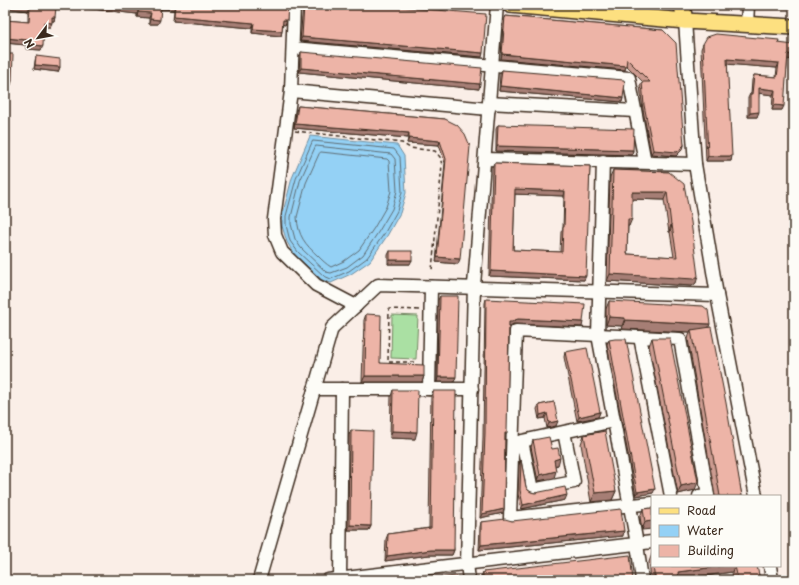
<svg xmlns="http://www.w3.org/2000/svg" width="799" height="585" font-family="'Playpen Sans',sans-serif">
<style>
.green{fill:#aae0a3;stroke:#728560}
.water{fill:#94d1f5;stroke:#708e9f}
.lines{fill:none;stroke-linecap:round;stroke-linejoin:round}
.shore{stroke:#5f6d74;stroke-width:1}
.minor-casing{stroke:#3b2a1e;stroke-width:15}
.major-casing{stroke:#3b2a1e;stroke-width:18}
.path{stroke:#3b2a1e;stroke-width:1.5;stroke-dasharray:4 3;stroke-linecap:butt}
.minor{stroke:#fdfcf7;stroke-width:12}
.major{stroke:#fde080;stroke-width:15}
.wall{fill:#cc9b90;stroke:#3b2a1e;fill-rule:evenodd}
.shaded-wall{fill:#a67e75;stroke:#3b2a1e}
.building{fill:#edb4a7;stroke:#3b2a1e;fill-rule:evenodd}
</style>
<rect width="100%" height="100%" fill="#faeee7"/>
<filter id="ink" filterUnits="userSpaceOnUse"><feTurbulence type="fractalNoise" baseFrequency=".025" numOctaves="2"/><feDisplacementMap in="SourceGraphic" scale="8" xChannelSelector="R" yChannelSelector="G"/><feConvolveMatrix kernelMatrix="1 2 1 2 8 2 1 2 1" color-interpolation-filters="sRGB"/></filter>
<g filter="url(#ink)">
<path class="green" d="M392 315 418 316 416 359 391 358Z"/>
<path class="water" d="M310 136 397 145 404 156 406 193 400 213 387 236 370 261 351 274 331 283 322 280 294 254 287 242 282 226V216L292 178Z"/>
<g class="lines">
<g class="shore">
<path d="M313 141 394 149 400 157 402 192 397 211 384 234 367 258 349 271 331 279 324 276 298 252 290 241 286 225V216L296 179Z"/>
<path d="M316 146 391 154 395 159 397 191 392 209 379 231 363 255 347 267 331 273 326 272 301 248 295 239 291 224V217L300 181Z"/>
<path d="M321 152 387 159 389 161 391 191 386 207 374 228 359 250 344 261 331 267C326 264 322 260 318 256 305 244 298 236 297 217L306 183 319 154Z"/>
</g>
<defs>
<g id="minor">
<path d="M294 5 291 91 274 219 275 235 282 252 316 285 356 306"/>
<path d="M685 21 695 164 717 295 756 496"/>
<path d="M747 25 748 5"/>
<path d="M293 48 629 78 645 162"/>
<path d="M291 91 489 109"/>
<path d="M489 103 635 111"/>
<path d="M485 159 695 164"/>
<path d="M603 161 598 335 637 544 642 580"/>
<path d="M640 337 671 496"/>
<path d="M314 389H472"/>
<path d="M429 389 431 287"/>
<path d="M564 432 574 482 532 490 522 441 614 421"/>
<path d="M652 503 510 518 516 331 680 339 708 495 699 496"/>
<path d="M770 566 772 580"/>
<path d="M259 580 332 328 378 285 717 295"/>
<path d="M328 580 652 542"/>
<path d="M340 580 342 389"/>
<path d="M469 580 467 564 474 285 497 5"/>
</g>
<g id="major">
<path d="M510 5 685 21 794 27"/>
<path d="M682 5 685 21"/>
</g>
</defs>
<use href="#minor" class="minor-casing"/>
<use href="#major" class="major-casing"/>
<g class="path">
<path d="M295 131 402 143 410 148 435 151 440 157 442 165 432 270"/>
<path d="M414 362H388L389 309 420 310"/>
<path d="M710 580 727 578 728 580"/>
</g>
<use href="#minor" class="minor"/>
<use href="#major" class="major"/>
</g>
<g class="wall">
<path d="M5 5 47 6 55 17 54 21H52L50 27H44L41 50 26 49V45L5 43V20L28 22V11L5 8Z"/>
<path d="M66 5H288L285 25 283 24 282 31 281 36 252 33V28L173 21 174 10 161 9 158 24H149V18L137 17V14L66 6Z"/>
<path d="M303 5H374L482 57 300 41Z"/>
<path d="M505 16 663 30 684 145 683 149 676 156 651 154 643 110 640 86 642 82H643L626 65 625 70 501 59 503 20Z"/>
<path d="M778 43 794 60 788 59 782 110H772L773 95 759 93 757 117H748V98L750 94H751L752 80 754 75 776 77 777 68 727 64 731 161H706L701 49 703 44Z"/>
<path d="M301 52 479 89 299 72 300 56Z"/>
<path d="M36 56 60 67 58 72 34 69 35 61Z"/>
<path d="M502 70 623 98 622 102 499 91 500 74Z"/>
<path d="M298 106 445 119 458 264 436 262 445 163 439 145 407 143 408 138 294 128 296 111Z"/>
<path d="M498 125 633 150 632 155 496 151V129Z"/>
<path d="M494 163 590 166 584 280 489 276 492 167ZM515 194 564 196 563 228 561 232 560 252 513 250Z"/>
<path d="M613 170 669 172 696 283 692 286 607 281 610 177ZM632 199 664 200 669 232H670L674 257 627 254 628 226H629Z"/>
<path d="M390 251 410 264H388V255Z"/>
<path d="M440 296 454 382H437L438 300Z"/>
<path d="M486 299 582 327 516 324H513L510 326H509L505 436 504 509 503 513 480 518 483 437 485 303Z"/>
<path d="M609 301 709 327 742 496H715L688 339 690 332 622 329V326L606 325V309Z"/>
<path d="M366 314 380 363 424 376 422 382H362L364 320Z"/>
<path d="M652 338 695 490 678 494 649 346Z"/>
<path d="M609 340 653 493 636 496 607 344Z"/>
<path d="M565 352 600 412 598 417 577 421 564 357Z"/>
<path d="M393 390 415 439 390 438 391 396Z"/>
<path d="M433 391 454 550 452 555H429L385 561 386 539 388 534 429 528 431 396Z"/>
<path d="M554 402 556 426 547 428 545 418 539 419 537 409 539 405Z"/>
<path d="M351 430 371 526 369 530H348L349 435Z"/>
<path d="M584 435 616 491 612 500 591 502 581 444Z"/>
<path d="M533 440 552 449 558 465 555 466 554 478 538 481 531 447Z"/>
<path d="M521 460 526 487 528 490 531 492 565 500 521 509 518 494 519 465Z"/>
<path d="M652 508 642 530 640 517 643 509Z"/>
<path d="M512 521 623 536 479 550 480 527 481 522Z"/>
<path d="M652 554V566H757L760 580H733L732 572 679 580H651L649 562Z"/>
<path d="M483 572 633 580H480Z"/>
</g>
<g class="shaded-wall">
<path d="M5 5H16L30 7 28 11 5 8Z"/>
<path d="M66 5H98L139 9 137 14 66 6Z"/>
<path d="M161 5H175L174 10 160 9Z"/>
<path d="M756 5H794V9L755 6Z"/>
<path d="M138 12 151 13 149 18 137 17Z"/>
<path d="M174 16 254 23 252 28 173 21Z"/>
<path d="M52 17H55L54 21H51Z"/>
<path d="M150 19 160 20 158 24H149Z"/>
<path d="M283 20H287L285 25 281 24Z"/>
<path d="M44 22 52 23 50 27H42Z"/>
<path d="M253 29 282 31 281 36 252 33Z"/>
<path d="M302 37 483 53 482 57 300 41Z"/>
<path d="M5 38 28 40 26 45 5 43Z"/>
<path d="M27 44 43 46 41 50 26 49Z"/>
<path d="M502 54 626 66 625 70 501 59Z"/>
<path d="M788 54 794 55V60L786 59Z"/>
<path d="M727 59 779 63 777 68 725 64Z"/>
<path d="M35 65 60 67 58 72 34 69Z"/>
<path d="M301 68 480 84 479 89 299 72Z"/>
<path d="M5 81H12L11 85H5Z"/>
<path d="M500 86 623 98 622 102 499 91Z"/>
<path d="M759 88 775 90 773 95 757 93Z"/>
<path d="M774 105 784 106 782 110H772Z"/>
<path d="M759 112 757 117H748L750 113Z"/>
<path d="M295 124 409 133 408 138 294 128Z"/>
<path d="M409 138 440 141 439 145 407 143Z"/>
<path d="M684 145 683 149 676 156 651 154 653 150Z"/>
<path d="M497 146 633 150 632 155 496 151Z"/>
<path d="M708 156H732L731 161H706Z"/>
<path d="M515 189 565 191 564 196 513 194Z"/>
<path d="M632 192H667L664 200 630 199Z"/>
<path d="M628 219H632L629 226H625Z"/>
<path d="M671 225H672L670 232H669Z"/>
<path d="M437 257 460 259 458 264 436 262Z"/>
<path d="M390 260H412L410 264H388Z"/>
<path d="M491 271 586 276 584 280 489 276Z"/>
<path d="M610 274 698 276 696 283 692 286 607 281Z"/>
<path d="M609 317 625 318 622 326 606 325Z"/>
<path d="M518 319 583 322 582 327 516 324H513L510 326H508L509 322Z"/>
<path d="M625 320 710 324 707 332 691 330 690 332 622 329Z"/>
<path d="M365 376H424L422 382H362Z"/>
<path d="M438 377H456L454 382H437Z"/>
<path d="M600 412 598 417 577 421 579 417Z"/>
<path d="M547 413 545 418 539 419 540 415Z"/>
<path d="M558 421 556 426 547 428 549 423Z"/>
<path d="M392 431 417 432 415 439 390 438Z"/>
<path d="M560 458 558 465 552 466 554 460Z"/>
<path d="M556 471 554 478 538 481 540 475Z"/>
<path d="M698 482 695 490 678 494 681 486Z"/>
<path d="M655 489 653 493 636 496 637 492Z"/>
<path d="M616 491 612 500 591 502 595 493Z"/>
<path d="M567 495 565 500 521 509 523 505Z"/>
<path d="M504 509 503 513 480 518 482 514Z"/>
<path d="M652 521V529L642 530 645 522Z"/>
<path d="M350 525 371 526 369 530H348Z"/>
<path d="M624 531 623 536 479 550 481 545Z"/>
<path d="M431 550H454L452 555H429L385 561 387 556Z"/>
<path d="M723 566H734L732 572 677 580 678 572Z"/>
</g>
<g class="building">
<path d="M16 5H47V6L56 7 55 17H52V23L44 22 43 46 27 44 28 40 5 38V20L29 22 30 7Z"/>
<path d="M98 5H161L160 20 150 19 151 13 138 12 139 9Z"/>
<path d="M170 5H288L287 20H283L282 31 253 29 254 23 174 16 175 5Z"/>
<path d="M304 5H374L486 14 483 53 302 37Z"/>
<path d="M505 16 663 30 676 43 684 145 677 152 653 150 644 105 642 82H650L627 59 626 66 502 54Z"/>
<path d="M716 34 779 40 778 43 794 45V55L788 54 784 106 774 105 775 90 759 88V112L750 113V94H752L754 75 777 77 779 63 727 59 732 156H708L703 44 707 37Z"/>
<path d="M301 52 482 68 480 84 301 68Z"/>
<path d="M5 54H13L12 81H5Z"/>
<path d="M36 56 60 59V67L35 65Z"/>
<path d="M502 70 624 80 625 83 623 98 500 86Z"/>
<path d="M298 106 445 119 457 125 465 134 470 146 460 259 437 257 446 159 440 141 409 138V133L295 124Z"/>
<path d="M498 125 634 129 633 150 497 146Z"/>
<path d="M494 163 590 166 586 276 491 271ZM515 189 565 191 564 227H563L562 252 513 250Z"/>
<path d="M613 170 669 172 684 184 691 222 698 276 694 279 610 274ZM632 192H667L671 225H672L677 257 627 254 628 219H632Z"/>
<rect x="390" y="251" width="22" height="9"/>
<path d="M440 296H458L456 377H438Z"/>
<path d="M486 299 585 304 583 322 518 319 515 320 512 322H509L507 433H505L504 509 482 514 485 433Z"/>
<path d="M609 301 703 306 708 310 710 324 625 320V318L609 317Z"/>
<path d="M366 314 381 315 380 363 424 365V376H365Z"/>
<path d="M711 327 726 403 742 496H720L691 330Z"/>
<path d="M652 338H670L698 482 681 486Z"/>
<path d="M615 339H626L655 489 637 492 609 340Z"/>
<path d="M587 348 600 412 579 417 565 352Z"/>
<path d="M393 390H418L417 432 392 431Z"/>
<path d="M433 391H456L454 550H431L387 556 388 534 431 528Z"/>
<path d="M554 402 558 421 549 423 547 413 540 415 539 405Z"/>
<path d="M351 430 373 431 371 526 350 525Z"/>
<path d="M605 431 616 491 595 493 584 435Z"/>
<path d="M549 437 552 449 558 448 560 458 554 460 556 471 540 475 533 440Z"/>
<path d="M521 460 526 487 528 490 531 492 535 493 565 487 567 495 523 505 520 490Z"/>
<path d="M652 508V521L645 522 643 509Z"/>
<path d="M621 509 624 531 481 545V522L505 519 512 521Z"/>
<path d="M630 555 633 580H612V579L605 580H483V572Z"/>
<path d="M653 566H723L678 572 679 580H655Z"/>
<path d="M735 566H757L760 580H738Z"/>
<path d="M457 576V580H434V578Z"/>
</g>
</g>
<rect width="799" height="585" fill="none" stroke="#fdfcf7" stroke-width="20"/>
<rect x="10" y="10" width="779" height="565" fill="none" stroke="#3b2a1e" stroke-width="1.5" filter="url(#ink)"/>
<rect x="651" y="495" width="130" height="72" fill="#fdfcf7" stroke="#afa8a0"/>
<rect x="659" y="508" width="20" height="6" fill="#fde080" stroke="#afa8a0"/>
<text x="687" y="515" font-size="12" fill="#3b2a1e">Road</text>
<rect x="659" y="525" width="20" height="12" fill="#94d1f5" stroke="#afa8a0"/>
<text x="687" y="535" font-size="12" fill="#3b2a1e">Water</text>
<rect x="659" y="545" width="20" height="12" fill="#edb4a7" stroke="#afa8a0"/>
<text x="687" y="555" font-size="12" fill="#3b2a1e">Building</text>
<g transform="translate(38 38) rotate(238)" stroke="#fdfcf7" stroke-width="3" paint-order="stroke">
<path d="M0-3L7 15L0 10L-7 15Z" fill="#3b2a1e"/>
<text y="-6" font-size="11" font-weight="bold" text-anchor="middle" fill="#3b2a1e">N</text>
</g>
</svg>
